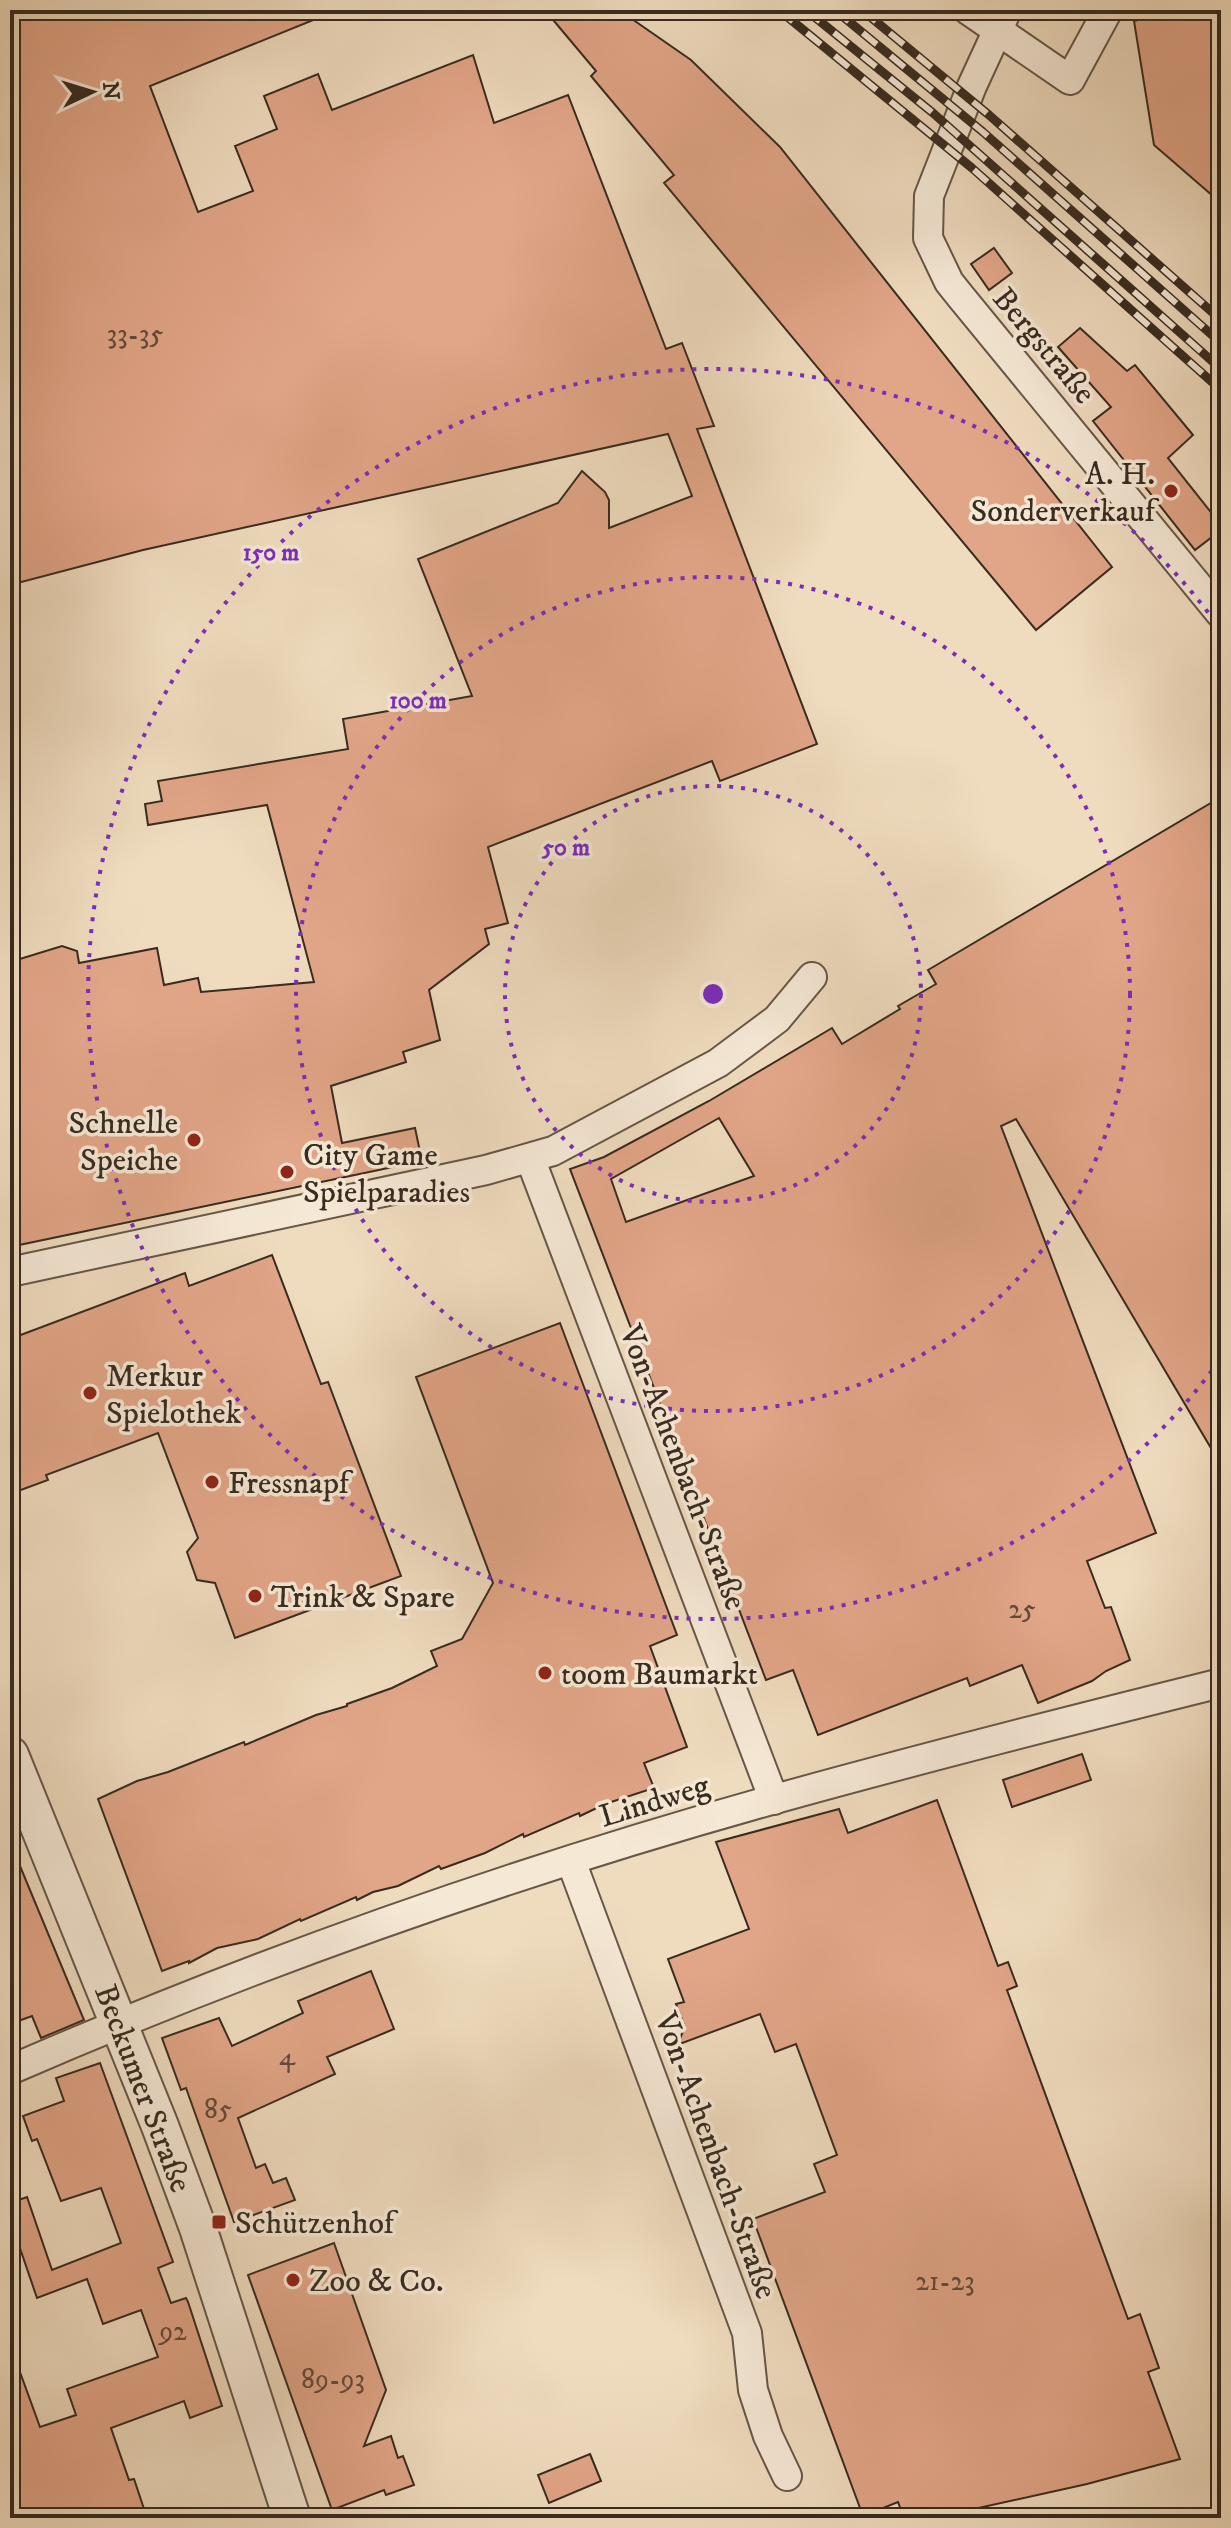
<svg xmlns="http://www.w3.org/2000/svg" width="1231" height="2528" font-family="'IM FELL DW Pica',serif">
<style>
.building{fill:#e1a587;stroke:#382b20;stroke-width:2;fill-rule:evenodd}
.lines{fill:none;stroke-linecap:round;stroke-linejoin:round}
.minor-casing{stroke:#665748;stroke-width:32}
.tertiary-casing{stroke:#665748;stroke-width:40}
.minor{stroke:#f5e8d5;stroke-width:28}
.tertiary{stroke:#f5e8d5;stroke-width:36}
.rail-casing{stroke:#382b20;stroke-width:9}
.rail{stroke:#f5e8d5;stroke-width:6;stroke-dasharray:18;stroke-linecap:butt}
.ring{fill:none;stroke:#7b2cbf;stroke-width:4;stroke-dasharray:4 8}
.poi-dot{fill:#8f2418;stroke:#f5e8d5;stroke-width:3}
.labels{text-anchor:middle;stroke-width:7;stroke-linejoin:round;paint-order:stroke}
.number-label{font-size:28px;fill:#624a3a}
.street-label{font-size:32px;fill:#382b20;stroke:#f5e8d5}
.poi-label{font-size:32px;fill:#382b20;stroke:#f5e8d5;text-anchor:start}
.centre{fill:#7b2cbf;stroke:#f5e8d5;stroke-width:4}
.ring-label{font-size:24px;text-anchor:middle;font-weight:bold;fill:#7b2cbf;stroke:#f5e8d5;stroke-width:7;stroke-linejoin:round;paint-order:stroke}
</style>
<rect width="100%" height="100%" fill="#efdbbe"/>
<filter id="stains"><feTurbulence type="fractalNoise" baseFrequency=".0025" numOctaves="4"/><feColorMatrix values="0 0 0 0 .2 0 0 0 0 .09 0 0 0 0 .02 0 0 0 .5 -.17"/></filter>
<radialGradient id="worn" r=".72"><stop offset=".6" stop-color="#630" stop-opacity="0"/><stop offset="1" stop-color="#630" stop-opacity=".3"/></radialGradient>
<g class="building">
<path d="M10 10H338L150 86 198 212 253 191 235 146 277 129 264 96 318 74 332 110 473 55 494 123 568 95 666 349 682 343 714 426 697 429 817 744 720 781 712 761 488 847 508 923 485 929 489 944 429 990 440 1040 403 1052 406 1062 331 1086 342 1143 415 1128 422 1161 19 1245 10 1198V962L62 946 77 951 79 963 157 948 164 985 198 978 201 992 314 982 267 805 148 825 145 804 162 801 158 781 348 749 343 719 472 696 418 559 558 503 582 471 605 492 609 500V528L692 496 668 434 143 550 10 585Z"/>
<path d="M566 10H619L691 60 780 147 1112 567 1036 630 664 183 674 175 591 76 596 71 554 21Z"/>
<path d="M1180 10H1221V203L1154 145 1134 21Z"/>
<path d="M994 248 1012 273 989 290 971 264Z"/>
<path d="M1080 328 1127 371 1135 365 1193 435 1168 458 1221 525V530L1195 550 1093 421 1111 407 1058 347Z"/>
<path d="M1221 797V1465L1016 1119 1001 1126 1156 1533 1087 1561 1105 1608 1111 1607 1130 1660 1106 1671 1092 1681 1038 1703 1022 1665 970 1686 967 1678 818 1735 793 1670 766 1680 570 1169 604 1157 709 1101 832 1028 842 1044 900 1009 898 1006 936 984 928 970ZM719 1118 754 1176 626 1222 611 1179Z"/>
<path d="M272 1255 321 1384 328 1382 401 1576 235 1638 215 1583 197 1580 187 1552 198 1538 158 1433 46 1475 48 1480 10 1494V1339L185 1273 189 1286Z"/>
<path d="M560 1323 677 1635 650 1646 687 1747 644 1763 654 1788 605 1804 580 1816 579 1813 524 1837 523 1834 485 1853 441 1869 439 1866 398 1886 373 1892 357 1900 356 1897 301 1921 300 1919 258 1939 217 1948 189 1963V1961L162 1971 98 1799 137 1781 168 1772 244 1742 245 1745 316 1715 347 1706V1704L392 1688 437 1666 431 1651 462 1639 493 1583 416 1377Z"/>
<path d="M1082 1754 1091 1780 1012 1807 1003 1780Z"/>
<path d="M937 1800 998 1966 1008 1962 1017 1986 1007 1990 1128 2319 1140 2314 1159 2368 1148 2372 1180 2459 1087 2484 933 2518H904L898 2502 863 2516 753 2219 825 2192 814 2164 837 2155 796 2044 775 2052 760 2014 677 2045 685 2027 676 2004 684 2002 668 1959 749 1929 716 1842 839 1809 848 1833Z"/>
<path d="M10 1842 84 2020 41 2038 32 2016 10 2024Z"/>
<path d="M371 1971 394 2029 327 2057 335 2074 238 2118 256 2168 265 2164 273 2183 286 2178 295 2200 234 2222 186 2088 181 2090 162 2038 219 2018 232 2046 303 2013 298 2001Z"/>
<path d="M100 2063 173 2262 158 2268 171 2303 186 2298 188 2302 222 2406 190 2418 184 2401 111 2428 129 2480 134 2479 147 2518H10V2354L13 2353 40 2427 76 2415 67 2389 158 2357 141 2310 103 2324 87 2279 37 2298 10 2219V2203L27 2197 52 2270 121 2243 101 2188 61 2201 37 2139 32 2141 23 2116 64 2101 56 2078Z"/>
<path d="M334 2243 386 2390 364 2446 391 2436 398 2458 403 2456 414 2485 386 2495 384 2490 332 2510 248 2275Z"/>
<path d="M590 2454 601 2481 549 2503 538 2475Z"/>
</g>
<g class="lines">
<defs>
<g id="minor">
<path d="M968 10 1070 80 1108 10"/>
<path d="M1007 10 972 86 929 196 928 238 949 282 961 297 1221 614"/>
<path d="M530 1158 774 1800"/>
<path d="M10 1272 486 1170 553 1151 718 1063 777 1019 812 977"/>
<path d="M571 1861 747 2333 753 2390 768 2436 787 2476"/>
<path d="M10 2070C256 1963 517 1871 775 1799 923 1758 1072 1720 1221 1683"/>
</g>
<path id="tertiary" d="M10 1755 160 2126 198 2228 292 2518"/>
</defs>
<use href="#minor" class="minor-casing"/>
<use href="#tertiary" class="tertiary-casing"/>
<use href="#minor" class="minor"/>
<use href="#tertiary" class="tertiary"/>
<defs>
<g id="rail">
<path d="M779 10 972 168 1221 390"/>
<path d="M806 10 933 113 1221 369"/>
<path d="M835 10 983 132 1221 343"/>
<path d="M862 10 989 115 1221 320"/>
</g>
</defs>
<use href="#rail" class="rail-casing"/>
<use href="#rail" class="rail"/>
</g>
<g class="ring">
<circle cx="713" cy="994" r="208"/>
<circle cx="713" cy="994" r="417"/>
<path d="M1219 1361A625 625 0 1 1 1219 627"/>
</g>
<g class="poi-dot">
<circle cx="1171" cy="491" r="8"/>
<circle cx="194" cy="1140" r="8"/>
<circle cx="287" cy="1172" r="8"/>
<circle cx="90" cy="1393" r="8"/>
<circle cx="212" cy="1482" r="8"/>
<circle cx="255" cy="1596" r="8"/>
<circle cx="545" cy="1673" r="8"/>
<rect x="211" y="2214" width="16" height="16" rx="4"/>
<circle cx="293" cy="2280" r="8"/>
</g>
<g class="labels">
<g class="number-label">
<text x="135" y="343">33-35</text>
<text x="1022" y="1618">25</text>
<text x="287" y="2065">4</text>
<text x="218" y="2118">85</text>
<text x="945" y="2290">21-23</text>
<text x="173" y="2340">92</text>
<text x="333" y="2388">89-93</text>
</g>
<g class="street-label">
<text transform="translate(1045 345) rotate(50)" y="11">Bergstraße</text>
<text transform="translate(684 1467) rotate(69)" y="11">Von-Achenbach-Straße</text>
<text transform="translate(654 1800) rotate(-17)" y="11">Lindweg</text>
<text transform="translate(144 2088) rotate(69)" y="11">Beckumer Straße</text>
<text transform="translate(717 2155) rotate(70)" y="11">Von-Achenbach-Straße</text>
</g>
<g class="poi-label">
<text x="1155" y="484" text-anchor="end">A. H.<tspan x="1155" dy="37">Sonderverkauf</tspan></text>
<text x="178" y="1133" text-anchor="end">Schnelle<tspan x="178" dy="37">Speiche</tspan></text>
<text x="303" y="1165">City Game<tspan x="303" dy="37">Spielparadies</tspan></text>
<text x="106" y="1386">Merkur<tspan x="106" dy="37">Spielothek</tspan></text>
<text x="228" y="1493">Fressnapf</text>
<text x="271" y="1607">Trink &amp; Spare</text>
<text x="561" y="1684">toom Baumarkt</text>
<text x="235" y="2233">Schützenhof</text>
<text x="309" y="2291">Zoo &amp; Co.</text>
</g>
</g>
<circle cx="713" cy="994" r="12" class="centre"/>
<g class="ring-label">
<text x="271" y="560">150 m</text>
<text x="418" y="708">100 m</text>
<text x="566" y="855">50 m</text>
</g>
<rect width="1231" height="2528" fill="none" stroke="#efdbbe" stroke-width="40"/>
<rect x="12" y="12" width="1207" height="2504" fill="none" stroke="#382b20" stroke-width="4"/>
<rect x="20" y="20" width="1191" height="2488" fill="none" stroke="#382b20" stroke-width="2"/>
<g transform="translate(92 92) rotate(86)" stroke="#f5e8d5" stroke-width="6" paint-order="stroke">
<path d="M0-6L14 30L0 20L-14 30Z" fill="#382b20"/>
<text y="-12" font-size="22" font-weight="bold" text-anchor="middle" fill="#382b20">N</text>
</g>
<rect width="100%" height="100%" filter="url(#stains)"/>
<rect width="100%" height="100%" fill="url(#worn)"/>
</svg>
